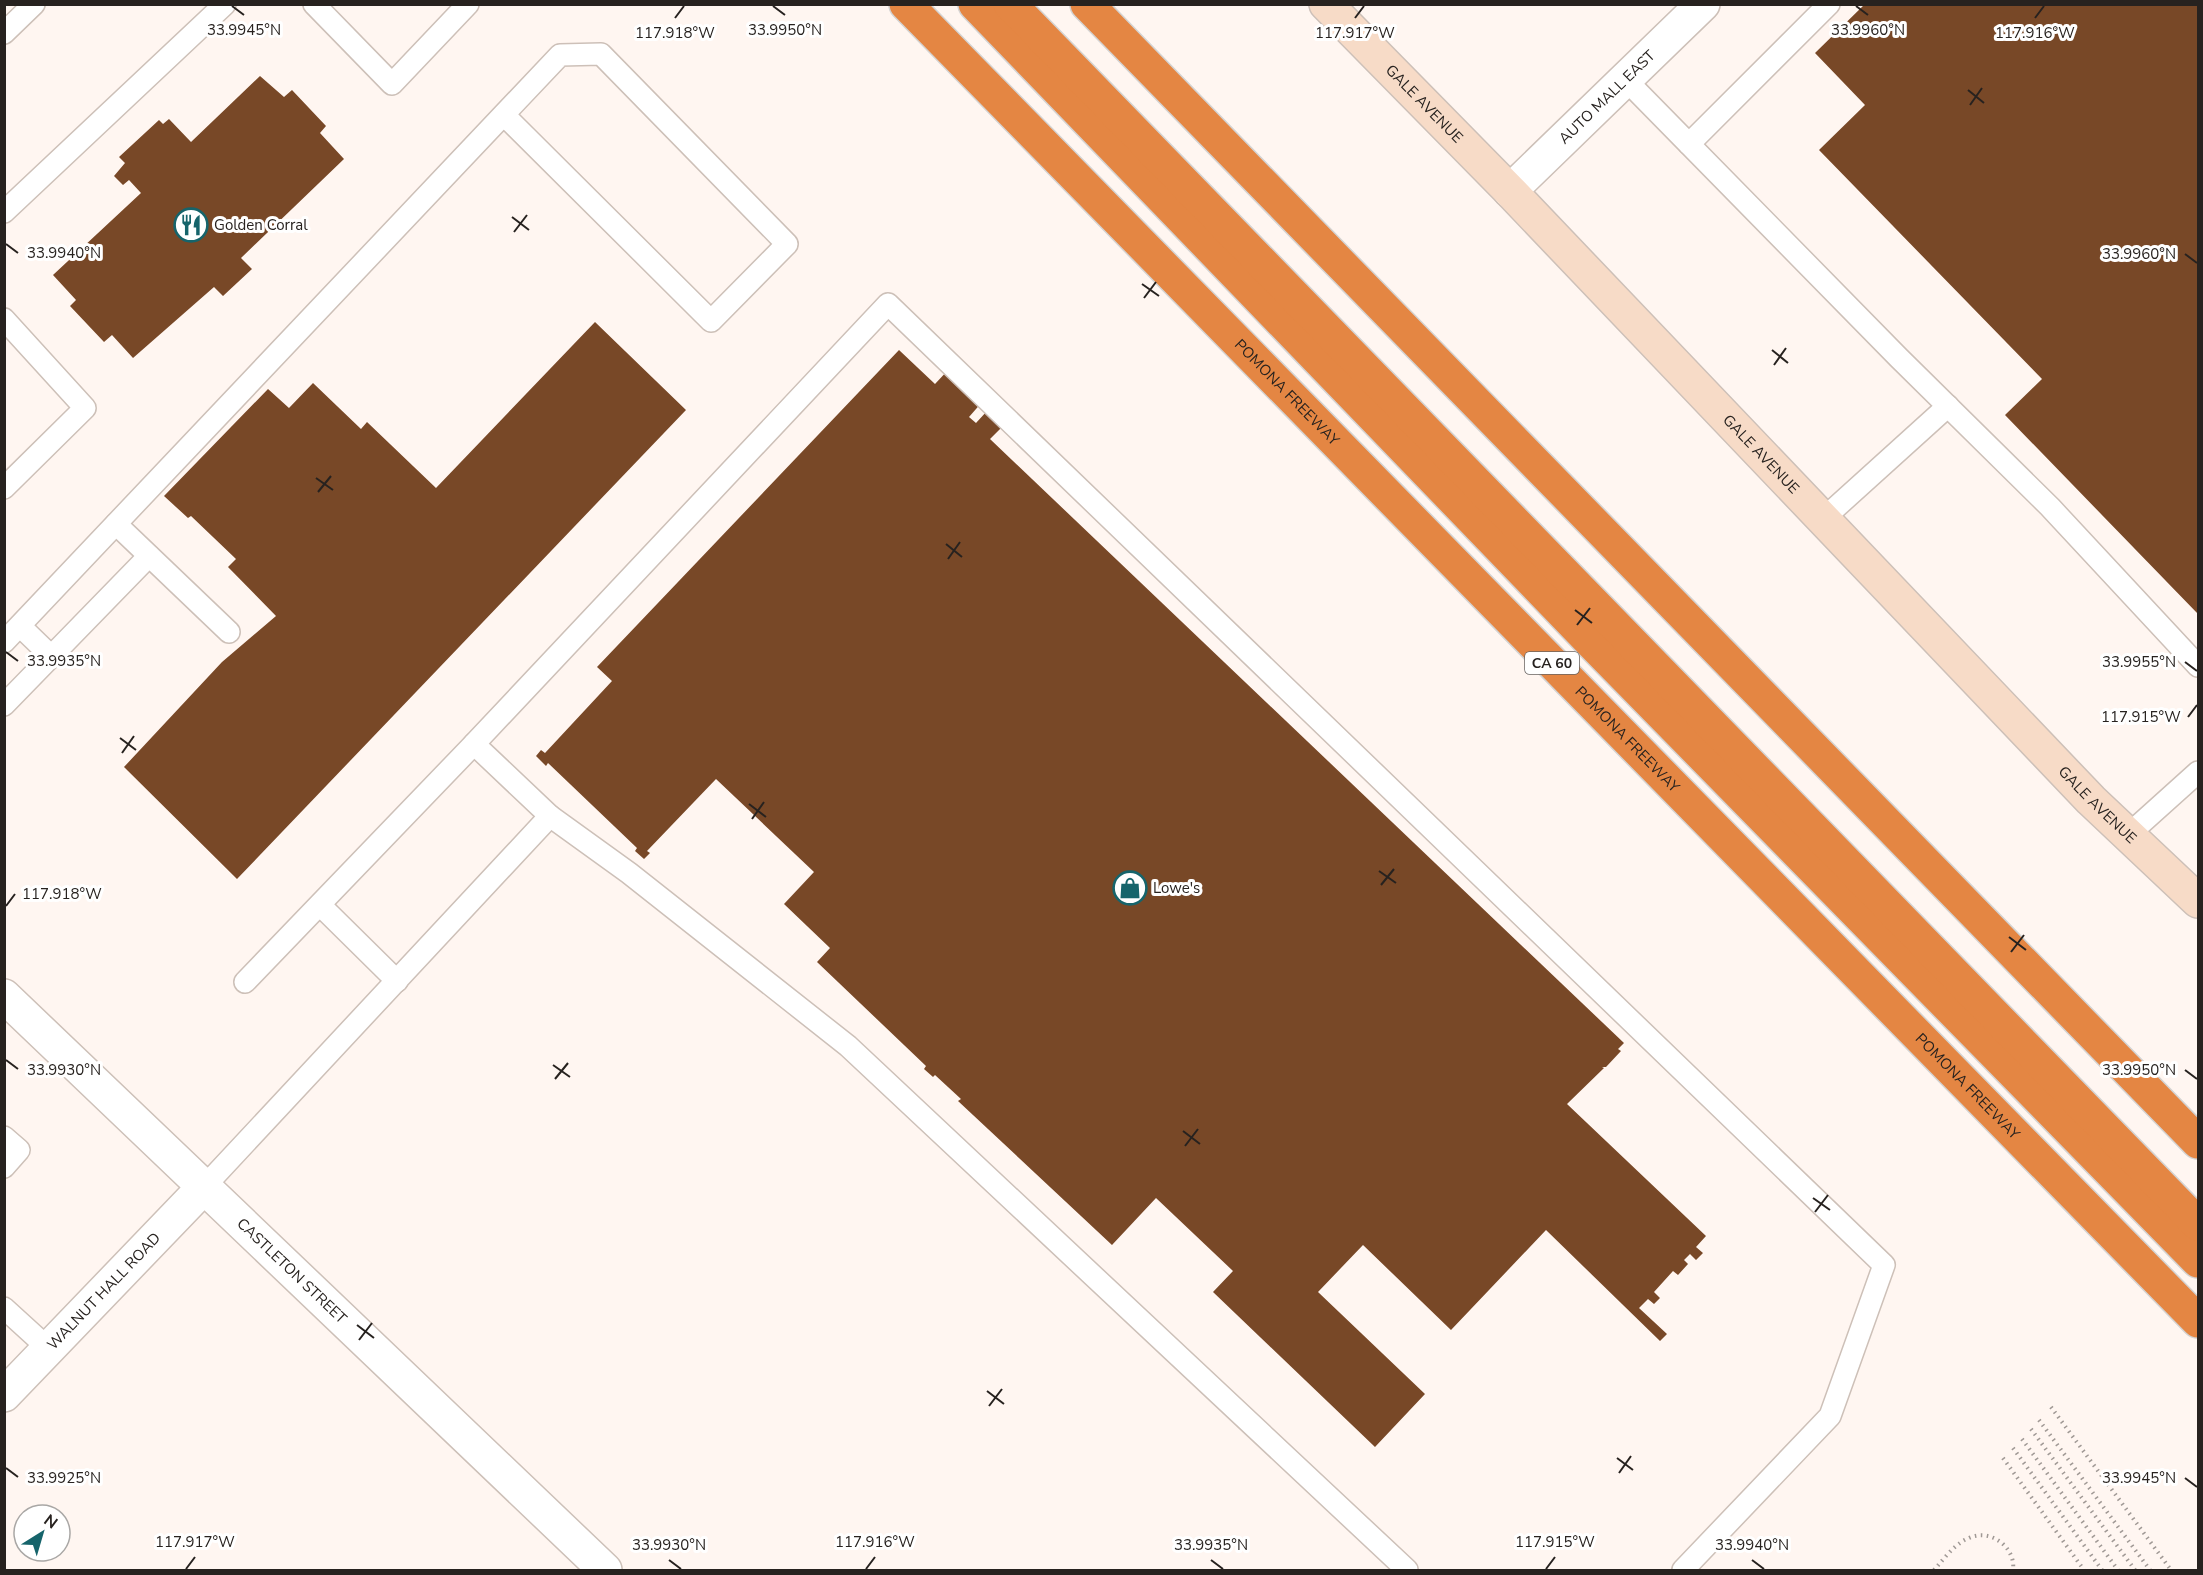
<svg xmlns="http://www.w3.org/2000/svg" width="2203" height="1575" font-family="'Nunito Sans',sans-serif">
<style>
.building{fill:#784827}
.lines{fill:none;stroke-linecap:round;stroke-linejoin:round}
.service-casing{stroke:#cdc0b8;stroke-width:24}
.minor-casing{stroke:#cdc0b8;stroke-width:36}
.tertiary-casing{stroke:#cdc0b8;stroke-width:36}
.secondary-casing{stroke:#cdc0b8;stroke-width:36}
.motorway-casing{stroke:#d4d3d2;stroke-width:36}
.path{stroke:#a09995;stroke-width:4;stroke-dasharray:1.5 4.5;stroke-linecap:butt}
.service{stroke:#fff;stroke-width:21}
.minor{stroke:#fff;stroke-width:33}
.tertiary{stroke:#fff;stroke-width:33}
.secondary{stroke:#f7dbc7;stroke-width:33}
.motorway{stroke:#e48643;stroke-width:33}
.ticks{fill:none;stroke:#27221f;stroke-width:2}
.labels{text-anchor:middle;stroke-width:6;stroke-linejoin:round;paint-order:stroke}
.shield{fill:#fff;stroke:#686462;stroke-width:1.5}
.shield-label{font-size:14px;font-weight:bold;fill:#27221f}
.street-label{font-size:15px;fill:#27221f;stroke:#fff}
.poi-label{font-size:15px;fill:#27221f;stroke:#fff;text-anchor:start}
.ticks-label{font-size:15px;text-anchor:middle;fill:#27221f;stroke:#fff;stroke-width:6;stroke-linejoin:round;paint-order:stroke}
</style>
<rect width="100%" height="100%" fill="#fff6f1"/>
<g class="building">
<path d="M1865 4H2198V614L2005 415 2042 379 1819 150 1865 105 1815 53Z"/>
<path d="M260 76 284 97 292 90 326 126 320 133 344 159 241 258 252 269 223 296 214 287 133 358 112 335 104 342 70 306 76 300 53 275 141 193 129 180 123 185 114 176 125 163 119 157 159 120 163 124 169 119 191 142Z"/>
<path d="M595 322 686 410 237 879 124 767 222 662 276 616 228 567 236 559 191 516 188 518 164 496 268 389 289 408 313 383 361 429 367 422 436 488Z"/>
<path d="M899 350 935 384 949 369 983 401 969 417 976 423 987 411 1003 426 990 439 1624 1043 1618 1049 1621 1051 1606 1067H1602L1604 1068 1567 1104 1706 1236 1696 1247 1703 1253 1696 1260 1690 1254 1684 1260 1688 1264 1678 1275 1673 1271 1654 1292 1660 1298 1654 1304 1648 1299 1639 1308 1667 1334 1660 1341 1546 1230 1451 1330 1363 1245 1318 1292 1425 1394 1375 1447 1213 1292 1233 1271 1156 1198 1112 1245 958 1101 961 1099 935 1075 933 1077 924 1069 926 1066 817 962 830 948 784 904 814 872 716 779 647 851 650 853 644 859 635 851 637 848 548 763 546 766 536 756 541 750 545 753 612 681 597 667Z"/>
</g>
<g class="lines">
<defs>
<g id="service">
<path d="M314 4 392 84 468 4"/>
<path d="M4 33 34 4"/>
<path d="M1626 80 1899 358 2050 507 2198 666"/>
<path d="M1689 144 1829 4"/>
<path d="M4 212 225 4"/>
<path d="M4 319 85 408 4 488"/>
<path d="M1823 519 1948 406"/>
<path d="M116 524 229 632"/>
<path d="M20 626 52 657"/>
<path d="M4 642 560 55 601 54 787 244 711 321 504 115"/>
<path d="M4 705 149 556"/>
<path d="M550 816 629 873 848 1046 1407 1570"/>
<path d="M2128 835 2198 772"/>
<path d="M320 905 397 981"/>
<path d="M245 982 474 744"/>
<path d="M4 1137 19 1150 4 1167"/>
<path d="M204 1187 550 816 474 744 888 304 1884 1265 1830 1416 1683 1570"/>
<path d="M4 1308 49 1349"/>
</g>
<g id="minor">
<path id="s1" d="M1510 191 1703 4"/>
</g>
<g id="tertiary">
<path id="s2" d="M4 996 605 1570"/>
<path id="s3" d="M4 1395 204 1187"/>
</g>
<g id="secondary">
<path id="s4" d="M1326 4 1510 191 2091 800 2198 901"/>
</g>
<g id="motorway">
<path id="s5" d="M906 4 2198 1321"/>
<path d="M975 4 1589 640 2198 1261"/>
<path d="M1010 4 2198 1224"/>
<path d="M1087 4 2198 1142"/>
</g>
</defs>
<use href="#service" class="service-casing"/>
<use href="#minor" class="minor-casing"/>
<use href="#tertiary" class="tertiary-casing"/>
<use href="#secondary" class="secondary-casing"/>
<use href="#motorway" class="motorway-casing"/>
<g class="path">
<path d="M2051 1407 2171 1570"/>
<path d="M2039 1420 2150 1570"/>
<path d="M2031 1429 2135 1570"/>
<path d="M2022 1439 2118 1570"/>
<path d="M2013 1448 2102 1570"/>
<path d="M2003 1458 2084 1570"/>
<path d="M1934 1570C1944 1559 1954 1544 1969 1538 1990 1528 2016 1547 2013 1570"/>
</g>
<use href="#service" class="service"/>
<use href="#minor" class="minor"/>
<use href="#tertiary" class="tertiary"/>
<use href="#secondary" class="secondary"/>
<use href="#motorway" class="motorway"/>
</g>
<path class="ticks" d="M232 6 244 15M773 6 785 15M1856 6 1868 15M675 18 684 6M1355 18 1364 6M2035 18 2044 6M1968 90 1984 103M1970 105 1982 88M512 217 529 230M514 232 527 215M6 244 18 253M2185 254 2197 263M1142 284 1159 296M1144 298 1156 282M1772 350 1788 363M1774 365 1786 348M316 478 333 490M318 492 331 476M946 544 962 557M948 559 960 542M1575 610 1592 623M1577 625 1590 608M6 652 18 661M2185 662 2197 671M2188 717 2197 705M120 738 136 750M122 753 134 736M749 804 766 817M752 819 764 802M1379 871 1396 883M1381 885 1394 869M6 906 15 894M2009 937 2026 950M2011 952 2024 935M6 1060 18 1069M553 1065 570 1077M2185 1070 2197 1079M555 1079 568 1063M1183 1131 1200 1144M1185 1146 1198 1129M1813 1198 1830 1210M1815 1212 1828 1195M357 1325 374 1338M359 1340 372 1323M987 1391 1004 1404M989 1406 1002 1389M1617 1458 1633 1470M6 1468 18 1477M1619 1473 1631 1456M2185 1478 2197 1487M669 1560 681 1569M1211 1560 1223 1569M1752 1560 1764 1569M186 1569 195 1557M866 1569 875 1557M1546 1569 1555 1557"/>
<defs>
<symbol id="restaurant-ring" viewBox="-11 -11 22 22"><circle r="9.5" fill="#fff" stroke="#16646b" stroke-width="1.5"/><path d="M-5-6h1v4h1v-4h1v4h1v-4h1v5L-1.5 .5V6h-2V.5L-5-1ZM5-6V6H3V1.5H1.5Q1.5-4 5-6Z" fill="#16646b"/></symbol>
<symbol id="shop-ring" viewBox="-11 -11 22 22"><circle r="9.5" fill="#fff" stroke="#16646b" stroke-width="1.5"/><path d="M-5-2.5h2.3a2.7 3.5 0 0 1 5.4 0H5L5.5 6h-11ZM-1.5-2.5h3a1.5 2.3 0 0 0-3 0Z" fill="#16646b"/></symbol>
</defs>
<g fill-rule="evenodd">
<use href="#restaurant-ring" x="172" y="206" width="38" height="38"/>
<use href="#shop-ring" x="1111" y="869" width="38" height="38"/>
</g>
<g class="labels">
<rect class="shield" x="1525" y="652" width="54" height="22" rx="4.5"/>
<g class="shield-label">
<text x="1552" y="668">CA 60</text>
</g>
<g class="street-label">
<text dy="5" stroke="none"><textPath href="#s1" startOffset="135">AUTO MALL EAST</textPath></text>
<text dy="5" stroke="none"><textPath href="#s4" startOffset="140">GALE AVENUE</textPath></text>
<text dy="5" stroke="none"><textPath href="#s5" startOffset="544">POMONA FREEWAY</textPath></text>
<text dy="5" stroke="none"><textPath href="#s4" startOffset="626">GALE AVENUE</textPath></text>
<text dy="5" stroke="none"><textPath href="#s5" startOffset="1030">POMONA FREEWAY</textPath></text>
<text dy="5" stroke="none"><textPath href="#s4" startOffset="1112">GALE AVENUE</textPath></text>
<text dy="5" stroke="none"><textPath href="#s5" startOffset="1516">POMONA FREEWAY</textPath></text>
<text dy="5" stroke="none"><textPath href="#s2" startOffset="398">CASTLETON STREET</textPath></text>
<text dy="5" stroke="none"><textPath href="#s3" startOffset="144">WALNUT HALL ROAD</textPath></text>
</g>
<g class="poi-label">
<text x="214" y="230">Golden Corral</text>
<text x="1153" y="893">Lowe's</text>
</g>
</g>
<g class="ticks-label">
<text x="244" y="35">33.9945°N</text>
<text x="785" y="35">33.9950°N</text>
<text x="1868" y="35">33.9960°N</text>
<text x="675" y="38">117.918°W</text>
<text x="1355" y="38">117.917°W</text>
<text x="2035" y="38">117.916°W</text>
<text x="64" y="258">33.9940°N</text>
<text x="2139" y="259">33.9960°N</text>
<text x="64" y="666">33.9935°N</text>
<text x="2139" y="667">33.9955°N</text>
<text x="2141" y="722">117.915°W</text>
<text x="62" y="899">117.918°W</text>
<text x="64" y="1075">33.9930°N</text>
<text x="2139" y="1075">33.9950°N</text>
<text x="64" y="1483">33.9925°N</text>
<text x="2139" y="1483">33.9945°N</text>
<text x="195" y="1547">117.917°W</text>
<text x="875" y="1547">117.916°W</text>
<text x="1555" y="1547">117.915°W</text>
<text x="669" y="1550">33.9930°N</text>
<text x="1211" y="1550">33.9935°N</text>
<text x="1752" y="1550">33.9940°N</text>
</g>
<rect width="2203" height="1575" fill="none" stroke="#27221f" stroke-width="12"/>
<g transform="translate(42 1533) rotate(37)"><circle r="28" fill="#ffffff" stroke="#a9a7a5" stroke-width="1.5"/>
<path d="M0-4.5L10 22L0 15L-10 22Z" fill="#16646b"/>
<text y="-9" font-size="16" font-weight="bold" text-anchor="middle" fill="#27221f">N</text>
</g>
</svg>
